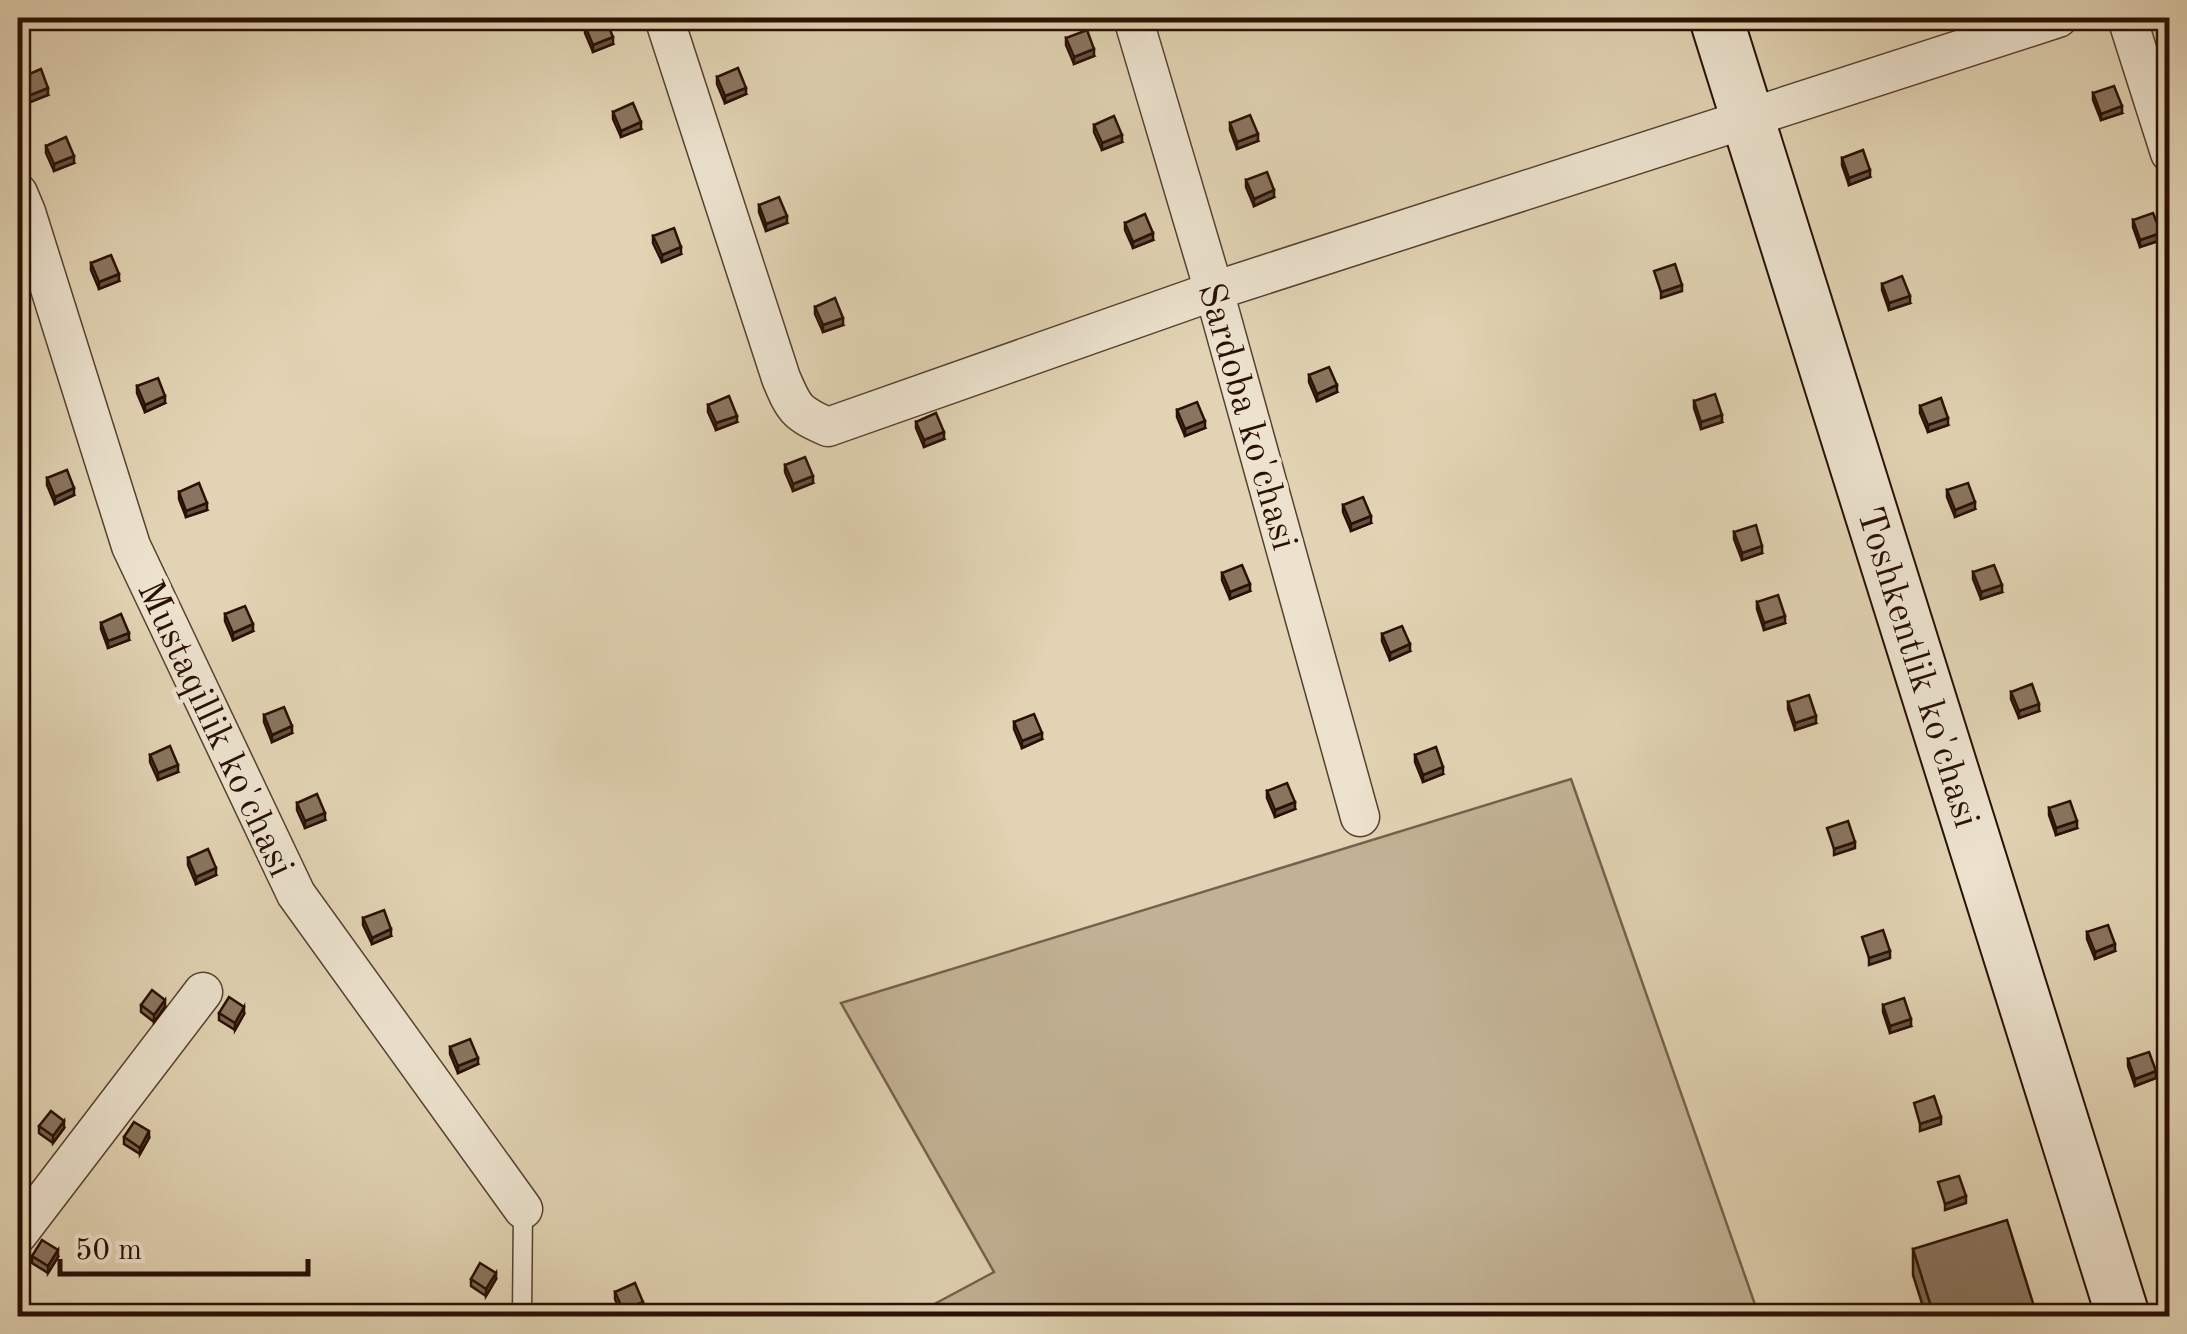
<svg xmlns="http://www.w3.org/2000/svg" width="2187" height="1334" font-family="'Old Standard TT',serif">
<style>
.green{fill:#c2b295;stroke:#76614c;stroke-width:2.5}
.lines{fill:none;stroke-linecap:round;stroke-linejoin:round}
.lane-casing{stroke:#57412f;stroke-width:21}
.street-casing{stroke:#57412f;stroke-width:41}
.secondary-casing{stroke:#291003;stroke-width:56}
.lane{stroke:#ece2ce;stroke-width:18}
.street{stroke:#ece2ce;stroke-width:38}
.secondary{stroke:#ece2ce;stroke-width:52}
.wall{fill:#766552;stroke:#291003;stroke-width:2.5}
.shaded-wall{fill:#605242;stroke:#291003;stroke-width:2.5}
.building{fill:#89755f;stroke:#291003;stroke-width:2.5}
.labels{text-anchor:middle;stroke-width:9;stroke-linejoin:round;paint-order:stroke}
.street-label{font-size:38px;fill:#291003;stroke:#ece2ce}
</style>
<rect width="100%" height="100%" fill="#e1d3b3"/>
<filter id="stains"><feTurbulence type="fractalNoise" baseFrequency=".002" numOctaves="4"/><feColorMatrix values="0 0 0 0 .2 0 0 0 0 .09 0 0 0 0 .02 0 0 0 .5 -.17"/></filter>
<radialGradient id="worn" r=".72"><stop offset=".6" stop-color="#630" stop-opacity="0"/><stop offset="1" stop-color="#630" stop-opacity=".3"/></radialGradient>
<path class="green" d="M1571 779 1759 1316H912L994 1272 841 1003Z"/>
<g class="lines">
<defs>
<path id="lane" d="M522 1316 523 1209"/>
<g id="street">
<path d="M664 18 781 378C794 409 796 413 828 427L1214 291 2058 18"/>
<path d="M1133 18 1214 291 1360 817"/>
<path d="M2127 18 2170 153"/>
<path d="M18 193 26 212 131 546 296 894 523 1209"/>
<path d="M18 1234 203 992"/>
</g>
<g id="secondary">
<path id="s1" d="M1716 18 2123 1316"/>
</g>
</defs>
<use href="#lane" class="lane-casing"/>
<use href="#street" class="street-casing"/>
<use href="#secondary" class="secondary-casing"/>
<use href="#lane" class="lane"/>
<use href="#street" class="street"/>
<use href="#secondary" class="secondary"/>
</g>
<g class="wall">
<path d="M585 26 613 44 593 52 585 33Z"/>
<path d="M1066 38 1094 56 1074 64 1066 45Z"/>
<path d="M717 77 746 94 725 103 717 84Z"/>
<path d="M20 78 48 95 28 103 20 84Z"/>
<path d="M2093 93 2122 113 2101 120 2093 100Z"/>
<path d="M613 112 641 129 621 137 613 119Z"/>
<path d="M1230 123 1258 141 1237 149 1230 130Z"/>
<path d="M1094 125 1122 142 1102 150 1094 132Z"/>
<path d="M46 146 74 163 54 171 46 153Z"/>
<path d="M1842 158 1870 177 1849 185 1842 165Z"/>
<path d="M1246 180 1274 197 1254 206 1246 187Z"/>
<path d="M759 205 787 223 766 231 759 212Z"/>
<path d="M2133 220 2161 240 2140 247 2133 227Z"/>
<path d="M1125 223 1153 240 1133 248 1125 230Z"/>
<path d="M653 236 681 254 662 262 653 243Z"/>
<path d="M91 263 119 281 99 289 91 270Z"/>
<path d="M1882 284 1910 303 1889 310 1882 290Z"/>
<path d="M815 307 843 325 823 332 815 314Z"/>
<path d="M1309 375 1337 392 1317 401 1309 382Z"/>
<path d="M137 386 165 403 145 412 137 393Z"/>
<path d="M1694 401 1722 422 1701 429 1694 408Z"/>
<path d="M708 405 737 422 716 430 708 412Z"/>
<path d="M1920 406 1948 425 1928 432 1920 413Z"/>
<path d="M1177 410 1205 428 1185 436 1177 417Z"/>
<path d="M916 422 944 439 924 447 916 428Z"/>
<path d="M785 465 813 483 793 491 785 472Z"/>
<path d="M47 478 74 495 55 504 47 485Z"/>
<path d="M1947 490 1975 509 1955 517 1947 497Z"/>
<path d="M179 492 207 510 186 517 179 499Z"/>
<path d="M1343 505 1371 523 1351 531 1343 512Z"/>
<path d="M1734 532 1762 553 1742 560 1734 539Z"/>
<path d="M1973 572 2002 592 1981 599 1973 579Z"/>
<path d="M1222 573 1250 591 1230 599 1222 580Z"/>
<path d="M1757 602 1785 623 1764 630 1757 609Z"/>
<path d="M225 614 253 631 233 640 225 621Z"/>
<path d="M101 623 129 640 108 648 101 629Z"/>
<path d="M1382 634 1410 651 1390 660 1382 641Z"/>
<path d="M2011 692 2039 711 2019 718 2011 699Z"/>
<path d="M1788 702 1816 723 1795 730 1788 709Z"/>
<path d="M264 715 292 733 272 742 264 722Z"/>
<path d="M1014 722 1042 739 1022 748 1014 729Z"/>
<path d="M150 755 178 772 158 780 150 762Z"/>
<path d="M1415 755 1443 774 1423 782 1415 762Z"/>
<path d="M1267 791 1295 809 1275 817 1267 798Z"/>
<path d="M297 803 325 820 305 828 297 810Z"/>
<path d="M2049 808 2077 828 2056 835 2049 815Z"/>
<path d="M188 858 216 875 196 884 188 865Z"/>
<path d="M363 918 391 936 372 944 363 925Z"/>
<path d="M2087 932 2115 951 2095 959 2087 939Z"/>
<path d="M141 1005 165 1007 154 1022 141 1012Z"/>
<path d="M1883 1005 1911 1026 1890 1033 1883 1012Z"/>
<path d="M219 1013 244 1014 235 1030 219 1020Z"/>
<path d="M450 1047 478 1064 458 1073 450 1054Z"/>
<path d="M2128 1059 2156 1078 2135 1086 2128 1066Z"/>
<path d="M39 1126 64 1128 53 1143 39 1133Z"/>
<path d="M124 1137 149 1138 140 1154 124 1144Z"/>
<path d="M1913 1249 2037 1316H1926L1913 1275Z"/>
<path d="M32 1256 58 1257 48 1273 32 1263Z"/>
<path d="M471 1279H496L486 1296 471 1286Z"/>
<path d="M615 1292 643 1309 622 1316 615 1299Z"/>
</g>
<g class="shaded-wall">
<path d="M613 37V44L593 52V45Z"/>
<path d="M1094 49V56L1074 64V57Z"/>
<path d="M48 88V95L28 103V96Z"/>
<path d="M746 88V94L725 103V96Z"/>
<path d="M2122 106V113L2101 120V114Z"/>
<path d="M641 122V129L621 137V131Z"/>
<path d="M1258 134V141L1237 149V142Z"/>
<path d="M1122 135V142L1102 150V143Z"/>
<path d="M74 156V163L54 171V164Z"/>
<path d="M1870 170V177L1849 185V178Z"/>
<path d="M1274 190V197L1254 206V199Z"/>
<path d="M787 216V223L766 231V224Z"/>
<path d="M1153 233V240L1133 248V242Z"/>
<path d="M2161 233V240L2140 247V240Z"/>
<path d="M681 247V254L662 262V255Z"/>
<path d="M119 274V281L99 289V282Z"/>
<path d="M1682 285V291L1661 298V292Z"/>
<path d="M1910 296V303L1889 310V303Z"/>
<path d="M843 318V325L823 332V325Z"/>
<path d="M1337 385V392L1317 401V394Z"/>
<path d="M165 396V403L145 412V405Z"/>
<path d="M1722 415V422L1701 429V422Z"/>
<path d="M737 416V422L716 430V423Z"/>
<path d="M1948 418V425L1928 432V425Z"/>
<path d="M1205 421V428L1185 436V429Z"/>
<path d="M944 432V439L924 447V440Z"/>
<path d="M813 476V483L793 491V484Z"/>
<path d="M74 488V495L55 504V497Z"/>
<path d="M1975 502V509L1955 517V510Z"/>
<path d="M207 503V510L186 517V511Z"/>
<path d="M1371 516V523L1351 531V524Z"/>
<path d="M1762 546V553L1742 560V553Z"/>
<path d="M1250 584V591L1230 599V592Z"/>
<path d="M2002 585V592L1981 599V592Z"/>
<path d="M1785 616V623L1764 630V623Z"/>
<path d="M253 624V631L233 640V633Z"/>
<path d="M129 633V640L108 648V641Z"/>
<path d="M1410 644V651L1390 660V653Z"/>
<path d="M2039 704V711L2019 718V711Z"/>
<path d="M1816 716V723L1795 730V723Z"/>
<path d="M292 726V733L272 742V735Z"/>
<path d="M1042 733V739L1022 748V741Z"/>
<path d="M178 765V772L158 780V773Z"/>
<path d="M1443 767V774L1423 782V775Z"/>
<path d="M1295 802V809L1275 817V810Z"/>
<path d="M325 813V820L305 828V821Z"/>
<path d="M2077 821V828L2056 835V828Z"/>
<path d="M1855 842V848L1834 855V849Z"/>
<path d="M216 868V875L196 884V877Z"/>
<path d="M391 929V936L372 944V938Z"/>
<path d="M2115 944V951L2095 959V952Z"/>
<path d="M1890 951V958L1869 965V958Z"/>
<path d="M165 1000V1007L154 1022V1015Z"/>
<path d="M244 1007V1014L235 1030V1023Z"/>
<path d="M1911 1019V1026L1890 1033V1026Z"/>
<path d="M478 1058V1064L458 1073V1066Z"/>
<path d="M2156 1071V1078L2135 1086V1079Z"/>
<path d="M1941 1117V1124L1920 1131V1124Z"/>
<path d="M64 1121V1128L53 1143V1136Z"/>
<path d="M149 1131V1138L140 1154V1148Z"/>
<path d="M1966 1196V1203L1945 1210V1204Z"/>
<path d="M58 1250V1257L48 1273V1266Z"/>
<path d="M496 1273V1279L486 1296V1289Z"/>
<path d="M643 1302V1309L623 1316V1310Z"/>
</g>
<g class="building">
<path d="M605 18 613 37 593 45 585 26Z"/>
<path d="M1087 30 1094 49 1074 57 1066 38Z"/>
<path d="M738 68 746 88 725 96 717 77Z"/>
<path d="M41 69 48 88 28 96 20 78Z"/>
<path d="M2114 86 2122 106 2101 114 2093 93Z"/>
<path d="M633 103 641 122 621 131 613 112Z"/>
<path d="M1250 115 1258 134 1237 142 1230 123Z"/>
<path d="M1114 116 1122 135 1102 143 1094 125Z"/>
<path d="M66 137 74 156 54 164 46 146Z"/>
<path d="M1863 150 1870 170 1849 178 1842 158Z"/>
<path d="M1267 172 1274 190 1254 199 1246 180Z"/>
<path d="M779 197 787 216 766 224 759 205Z"/>
<path d="M2153 213 2161 233 2140 240 2133 220Z"/>
<path d="M1145 214 1153 233 1133 242 1125 223Z"/>
<path d="M674 228 681 247 662 255 653 236Z"/>
<path d="M111 255 119 274 99 282 91 263Z"/>
<path d="M1675 264 1682 285 1661 292 1654 271Z"/>
<path d="M1902 276 1910 296 1889 303 1882 284Z"/>
<path d="M835 298 843 318 823 325 815 307Z"/>
<path d="M2170 323V341L2164 325Z"/>
<path d="M1329 367 1337 385 1317 394 1309 375Z"/>
<path d="M158 378 165 396 145 405 137 386Z"/>
<path d="M1715 394 1722 415 1701 422 1694 401Z"/>
<path d="M729 396 737 416 716 423 708 405Z"/>
<path d="M1941 398 1948 418 1928 425 1920 406Z"/>
<path d="M1197 402 1205 421 1185 429 1177 410Z"/>
<path d="M936 413 944 432 924 440 916 422Z"/>
<path d="M805 457 813 476 793 484 785 465Z"/>
<path d="M67 470 74 488 55 497 47 478Z"/>
<path d="M199 483 207 503 186 511 179 492Z"/>
<path d="M1968 483 1975 502 1955 510 1947 490Z"/>
<path d="M1363 497 1371 516 1351 524 1343 505Z"/>
<path d="M1756 525 1762 546 1742 553 1734 532Z"/>
<path d="M1242 565 1250 584 1230 592 1222 573Z"/>
<path d="M1994 565 2002 585 1981 592 1973 572Z"/>
<path d="M1778 595 1785 616 1764 623 1757 602Z"/>
<path d="M245 606 253 624 233 633 225 614Z"/>
<path d="M121 614 129 633 108 641 101 623Z"/>
<path d="M1402 626 1410 644 1390 653 1382 634Z"/>
<path d="M2032 684 2039 704 2019 711 2011 692Z"/>
<path d="M1809 695 1816 716 1795 723 1788 702Z"/>
<path d="M284 707 292 726 272 735 264 715Z"/>
<path d="M1034 714 1042 733 1022 741 1014 722Z"/>
<path d="M170 746 178 765 158 773 150 755Z"/>
<path d="M1436 747 1443 767 1423 775 1415 755Z"/>
<path d="M1287 783 1295 802 1275 810 1267 791Z"/>
<path d="M317 794 325 813 305 821 297 803Z"/>
<path d="M2070 801 2077 821 2056 828 2049 808Z"/>
<path d="M1848 821 1855 842 1834 849 1827 828Z"/>
<path d="M208 849 216 868 196 877 188 858Z"/>
<path d="M384 910 391 929 372 938 363 918Z"/>
<path d="M2108 925 2115 944 2095 952 2087 932Z"/>
<path d="M1883 930 1890 951 1869 958 1862 937Z"/>
<path d="M152 990 165 1000 154 1015 141 1005Z"/>
<path d="M229 997 244 1007 235 1023 219 1013Z"/>
<path d="M1904 998 1911 1019 1890 1026 1883 1005Z"/>
<path d="M470 1039 478 1058 458 1066 450 1047Z"/>
<path d="M2149 1052 2156 1071 2135 1079 2128 1059Z"/>
<path d="M1934 1096 1941 1117 1920 1124 1914 1103Z"/>
<path d="M51 1111 64 1121 53 1136 39 1126Z"/>
<path d="M134 1122 149 1131 140 1148 124 1137Z"/>
<path d="M1959 1176 1966 1196 1945 1204 1938 1182Z"/>
<path d="M2007 1220 2037 1316H1934L1913 1249Z"/>
<path d="M42 1240 58 1250 48 1266 32 1256Z"/>
<path d="M480 1263 496 1273 486 1289 471 1279Z"/>
<path d="M635 1283 643 1302 623 1310 615 1292Z"/>
</g>
<g class="labels">
<g class="street-label">
<text transform="translate(1249 416) rotate(74)" y="13">Sardoba ko'chasi</text>
<text dy="13" stroke="none"><textPath href="#s1" startOffset="680">Toshkentlik ko'chasi</textPath></text>
<text transform="translate(217 728) rotate(65)" y="13">Mustaqillik ko'chasi</text>
</g>
</g>
<rect width="2187" height="1334" fill="none" stroke="#e1d3b3" stroke-width="60"/>
<rect x="20" y="20" width="2147" height="1294" fill="none" stroke="#291003" stroke-width="5"/>
<rect x="30" y="30" width="2127" height="1274" fill="none" stroke="#291003" stroke-width="2.5"/>
<path d="M60 1259v15h248v-15" fill="none" stroke="#291003" stroke-width="5"/>
<text x="75" y="1259" font-size="30" fill="#291003" stroke="#ece2ce" stroke-width="8" paint-order="stroke">50 m</text>
<rect width="100%" height="100%" filter="url(#stains)"/>
<rect width="100%" height="100%" fill="url(#worn)"/>
</svg>
